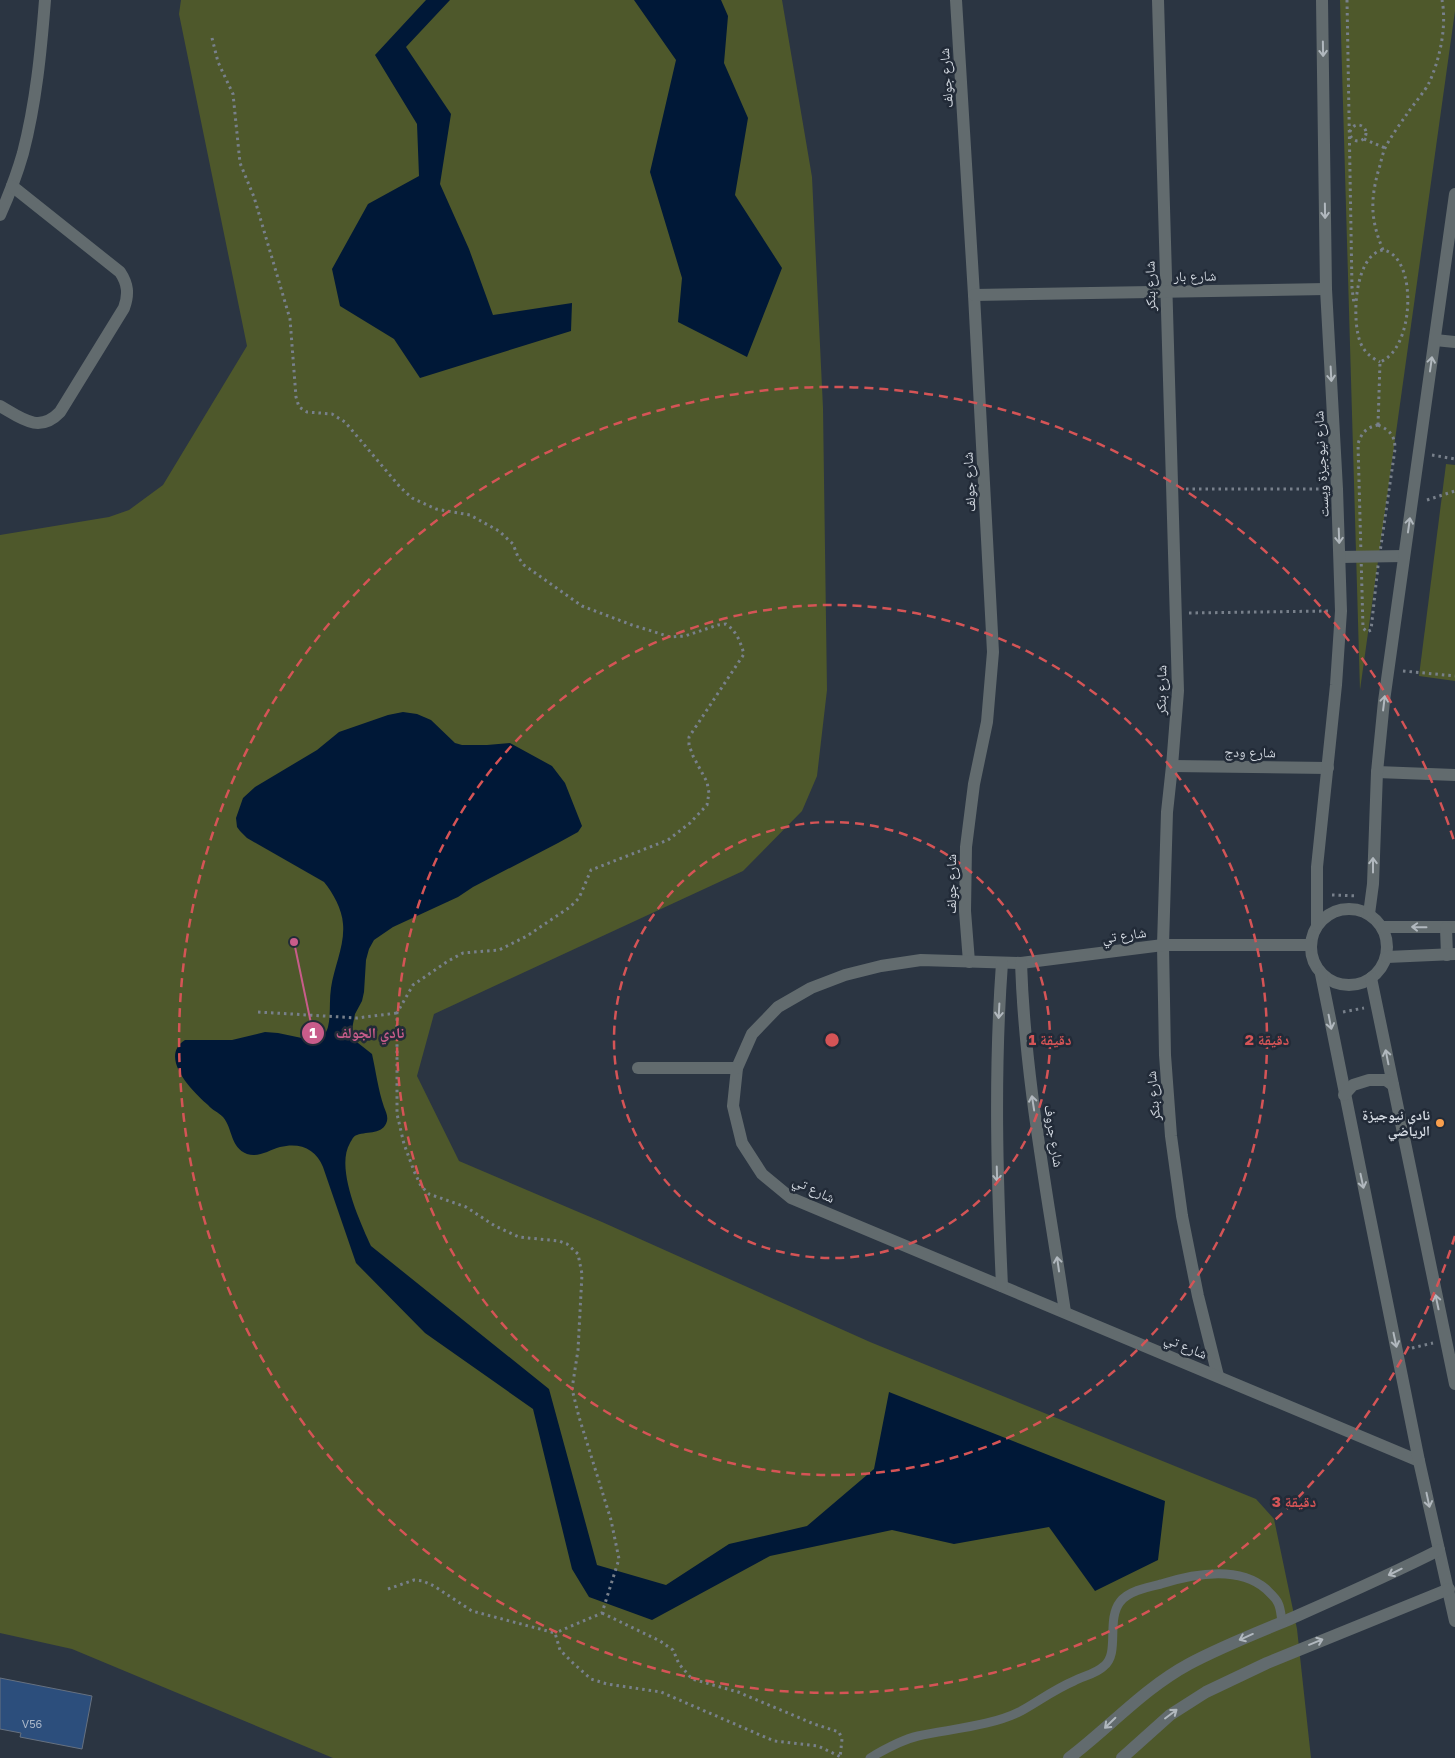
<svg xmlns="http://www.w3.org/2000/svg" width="1455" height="1758" font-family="'Golos Text','Noto Naskh Arabic',sans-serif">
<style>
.green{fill:#4e582b}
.water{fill:#001837}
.building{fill:#2c4e7c;stroke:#667180}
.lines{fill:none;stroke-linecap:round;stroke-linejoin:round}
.path{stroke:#78808b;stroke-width:3;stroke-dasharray:2.5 4;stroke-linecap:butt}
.lane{stroke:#626b6e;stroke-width:9}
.street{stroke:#626b6e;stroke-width:12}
.oneway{stroke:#b1b8be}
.ring{fill:none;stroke:#d55456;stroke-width:2.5;stroke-dasharray:9 6}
.poi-dot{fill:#f99f4d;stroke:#222b38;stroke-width:2}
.labels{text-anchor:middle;stroke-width:5;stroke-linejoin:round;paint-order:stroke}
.number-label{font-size:11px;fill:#a9b6c8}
.street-label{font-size:14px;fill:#d3d9e1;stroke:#222b38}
.poi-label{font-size:14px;font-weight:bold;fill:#d3d9e1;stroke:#222b38;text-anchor:end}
.centre{fill:#d55456;stroke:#222b38;stroke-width:2.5}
.ring-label{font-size:15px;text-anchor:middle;font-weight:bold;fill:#d55456;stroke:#222b38;stroke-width:5;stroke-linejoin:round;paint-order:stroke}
.leader{fill:none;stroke:#c85c8a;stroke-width:2}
.callout-dot{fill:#c85c8a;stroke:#222b38;stroke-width:2}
.mark-label{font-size:15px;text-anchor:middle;font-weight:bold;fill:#fff}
.callout-label{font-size:15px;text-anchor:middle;font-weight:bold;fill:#c85c8a;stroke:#222b38;stroke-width:5;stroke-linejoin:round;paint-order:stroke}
</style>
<rect width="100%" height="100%" fill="#2b3542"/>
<g class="green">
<path d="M181 0H782L812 177 823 408 827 690 817 776 802 811 743 871 434 1014 417 1076 459 1161 602 1222 870 1342 1256 1499 1274 1519 1297 1629 1311 1758H333L72 1649 0 1633V535L109 517 129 510 163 485 247 346 179 14Z"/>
<path d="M1340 0H1455V11L1360 690Z"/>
<path d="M1446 464 1455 465V681L1419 676Z"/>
</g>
<g class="water">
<path d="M426 0H450L406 47 451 114 440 184 469 249 493 315 572 303 571 331 420 378 394 339 340 306 332 269 368 204 419 176 417 124 375 55Z"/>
<path d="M634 0H721L728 16 724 63 748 118 735 195 782 268 747 357 678 322 682 278 650 172 676 60Z"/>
<path d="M403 712 417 714 431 720 455 743 462 745H487L510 743 552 766 565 783 582 826 578 832 558 843 473 887 458 897 393 927 374 940 369 949 366 960 364 992 362 1001 355 1014 352 1029 353 1039 372 1054C376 1072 378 1089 384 1107 386 1112 388 1116 387 1121 383 1135 368 1131 357 1135 353 1136 352 1140 350 1143 335 1168 360 1222 371 1246L549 1389 597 1565 666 1585 729 1544 807 1526 874 1469 889 1392 1165 1501 1158 1560 1095 1591 1049 1527 954 1544 892 1530 770 1556 652 1620 589 1597 572 1569 533 1409 425 1333 356 1263 323 1167C316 1149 300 1142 280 1147 269 1150 259 1158 247 1154 230 1147 233 1129 223 1117 218 1112 212 1110 208 1105 193 1092 158 1057 185 1040H232L265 1032 278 1033 316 1041C322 1039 326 1034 328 1027 331 1015 329 1001 331 988 334 967 345 945 343 924 342 909 333 893 324 882L247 838 240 831 237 827 236 818 243 798 255 787 317 750 339 732 388 715Z"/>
</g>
<path class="building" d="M0 1678 92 1696 82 1749 20 1737 21 1733 0 1729Z"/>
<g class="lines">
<g class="path">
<path d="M1347 0 1352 288 1354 304"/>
<path d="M212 38 218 62 233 94 240 163 254 197 290 319 296 397 299 407 307 412 332 414 345 422 400 487 412 498 436 509 470 515 499 531 513 544 518 557 524 565 582 606 632 625 658 633 670 637 685 636 718 625 726 624C737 632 740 641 744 654L689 737V745L693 756 707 782 709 793 707 805 690 823 668 840 591 870 579 898 570 907 527 936 499 950 463 953 448 961 413 985 397 1013V1114L404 1144 414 1171 421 1186 429 1194 466 1207 495 1226 519 1237 559 1241 567 1244 578 1254 582 1274 578 1350 572 1389 579 1417 611 1520 619 1559 602 1613 555 1633"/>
<circle cx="1358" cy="133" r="8"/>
<path d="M1364 139 1385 148"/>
<path d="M1383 250C1371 221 1370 202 1378 172 1381 163 1382 154 1386 146 1392 135 1400 124 1407 114 1413 105 1425 91 1429 83 1440 59 1447 26 1442 0"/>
<path d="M1378 425C1390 430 1395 436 1395 449L1378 566 1371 630 1367 632 1363 628 1358 444C1361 433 1367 427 1378 425Z"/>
<path d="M1378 425 1380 362C1415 349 1418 256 1383 250 1354 255 1351 322 1361 344 1365 353 1372 358 1380 362"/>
<path d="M1432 455 1455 459"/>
<path d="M1186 489H1323"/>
<path d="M1427 500 1455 491"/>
<path d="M1189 613 1328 611"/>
<path d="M1403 671 1455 676"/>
<path d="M1332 895 1358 896"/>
<path d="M258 1012 357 1018 397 1013"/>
<path d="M1343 1012 1364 1008"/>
<path d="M1412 1348 1433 1343"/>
<path d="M388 1589 414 1580 423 1581 434 1586 472 1611 555 1633 560 1650 573 1663 591 1679 607 1684 661 1692 774 1741 818 1746 841 1757"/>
<path d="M602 1613 660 1641 673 1650 679 1664 692 1679 738 1692 814 1724 839 1732 842 1739 840 1758"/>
</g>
<path class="lane" d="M870 1758C885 1749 901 1740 918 1736 950 1729 992 1726 1021 1711 1039 1701 1055 1689 1074 1681 1083 1676 1096 1674 1104 1666 1120 1654 1106 1620 1120 1602 1128 1591 1148 1587 1161 1584 1193 1574 1238 1565 1266 1589 1270 1593 1276 1598 1278 1603 1281 1609 1281 1616 1282 1622"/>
<g class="street">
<path d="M956 0 974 295 993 652 987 722 974 784 966 847 965 911 969 962"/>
<path d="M1158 0 1178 691 1172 766 1167 812 1163 945 1165 1055 1171 1136 1182 1216 1198 1296 1218 1376"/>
<path d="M0 215C9 195 17 174 23 153 36 103 41 51 45 0"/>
<path d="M974 295 1326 289"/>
<path d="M1435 340 1455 342"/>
<path d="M0 406C21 418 39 434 60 412L124 308C129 294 128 284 120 272L12 186"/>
<path d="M1340 557 1404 556"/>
<path d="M1172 766 1328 768"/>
<path d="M1377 772 1455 775"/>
<circle cx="1349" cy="947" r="38"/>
<path d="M1369 914 1373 884 1377 772 1384 701 1455 194"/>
<path d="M1317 925V867L1336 685 1341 611 1337 489 1326 289 1322 0"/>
<path d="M1382 927H1455"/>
<path d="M1446 928 1447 955"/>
<path d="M1311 945H1163L1021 963 921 960 881 966 845 975 811 988 778 1007 752 1034 737 1068 733 1106 742 1143 762 1174 791 1198 1419 1461"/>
<path d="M1387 957 1455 954"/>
<path d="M1002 963C994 1072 997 1178 1002 1286"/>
<path d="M1021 963C1025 1081 1048 1196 1065 1312"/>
<path d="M1321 974 1419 1461 1455 1621"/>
<path d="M1371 978 1455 1384"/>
<path d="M638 1068H737"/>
<path d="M1344 1095 1353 1085 1369 1080H1386L1393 1085"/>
<path d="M1069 1758C1110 1727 1143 1689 1189 1664 1219 1648 1251 1635 1283 1622 1335 1599 1388 1576 1439 1550"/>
<path d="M1122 1758 1170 1715 1206 1692 1267 1663 1449 1589"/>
</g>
</g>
<defs><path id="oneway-shaft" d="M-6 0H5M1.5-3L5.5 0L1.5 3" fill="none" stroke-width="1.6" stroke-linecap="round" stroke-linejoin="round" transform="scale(1.25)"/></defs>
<g class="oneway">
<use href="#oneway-shaft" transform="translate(1323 49) rotate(89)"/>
<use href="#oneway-shaft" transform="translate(1325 211) rotate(89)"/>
<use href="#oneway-shaft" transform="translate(1431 364) rotate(-82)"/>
<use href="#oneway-shaft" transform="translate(1331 374) rotate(87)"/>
<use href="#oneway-shaft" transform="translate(1409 525) rotate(-82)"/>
<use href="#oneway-shaft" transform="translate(1339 536) rotate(88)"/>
<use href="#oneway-shaft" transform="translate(1384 703) rotate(-83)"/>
<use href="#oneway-shaft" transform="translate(1373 865) rotate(-90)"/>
<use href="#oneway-shaft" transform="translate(1419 927) rotate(-179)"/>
<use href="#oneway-shaft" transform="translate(999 1011) rotate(93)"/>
<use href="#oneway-shaft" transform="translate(1330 1022) rotate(79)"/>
<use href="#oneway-shaft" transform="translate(1387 1057) rotate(-101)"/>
<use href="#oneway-shaft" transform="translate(1033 1103) rotate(-99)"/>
<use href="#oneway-shaft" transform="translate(997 1174) rotate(88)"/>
<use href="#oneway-shaft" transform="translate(1362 1181) rotate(78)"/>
<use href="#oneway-shaft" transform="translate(1058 1264) rotate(-98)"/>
<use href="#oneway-shaft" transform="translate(1437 1302) rotate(-102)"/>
<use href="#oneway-shaft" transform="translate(1395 1340) rotate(78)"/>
<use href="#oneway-shaft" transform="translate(1428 1500) rotate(78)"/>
<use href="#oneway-shaft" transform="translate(1395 1572) rotate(154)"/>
<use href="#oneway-shaft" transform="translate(1246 1637) rotate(156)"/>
<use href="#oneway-shaft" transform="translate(1316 1642) rotate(-22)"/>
<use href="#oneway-shaft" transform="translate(1171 1714) rotate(-37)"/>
<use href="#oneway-shaft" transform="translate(1110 1723) rotate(136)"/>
</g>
<g class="ring">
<circle cx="832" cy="1040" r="218"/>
<circle cx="832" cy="1040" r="435"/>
<path d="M1455 1236A653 653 0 1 1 1455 844"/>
</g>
<circle class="poi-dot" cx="1440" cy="1123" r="5"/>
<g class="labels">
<g class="number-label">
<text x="32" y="1728">V56</text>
</g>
<g class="street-label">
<text transform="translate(946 78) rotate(-94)" y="5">شارع جولف</text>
<text transform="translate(1195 276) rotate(-1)" y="5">شارع بار</text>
<text transform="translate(1150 286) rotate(-91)" y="5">شارع بنكر</text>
<text transform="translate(1321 464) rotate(-93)" y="5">شارع نيوجيزة ويست</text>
<text transform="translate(969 482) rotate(-93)" y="5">شارع جولف</text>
<text transform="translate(1161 690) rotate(-89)" y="5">شارع بنكر</text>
<text transform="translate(1250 752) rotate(1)" y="5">شارع ودج</text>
<text transform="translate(951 884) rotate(-90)" y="5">شارع جولف</text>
<text transform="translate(1124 935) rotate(-8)" y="5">شارع تي</text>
<text transform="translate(1153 1096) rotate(-95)" y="5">شارع بنكر</text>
<text transform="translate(1054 1136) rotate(81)" y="5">شارع جروف</text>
<text transform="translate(814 1189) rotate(26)" y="5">شارع تي</text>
<text transform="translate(1186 1346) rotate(23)" y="5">شارع تي</text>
</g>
<g class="poi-label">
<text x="1430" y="1120">نادي نيوجيزة<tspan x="1430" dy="16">الرياضي</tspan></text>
</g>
</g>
<circle cx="832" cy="1040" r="8" class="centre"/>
<g class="ring-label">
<text x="1050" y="1045">1 دقيقة</text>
<text x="1267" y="1045">2 دقيقة</text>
<text x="1294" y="1507">3 دقيقة</text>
</g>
<path class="leader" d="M294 942L313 1033"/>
<g class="callout-dot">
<circle cx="294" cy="942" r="5"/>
<circle cx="313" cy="1033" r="12"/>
</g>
<g class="mark-label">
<text x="313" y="1038">1</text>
</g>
<g class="callout-label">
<text x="370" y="1038">نادي الجولف</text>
</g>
</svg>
